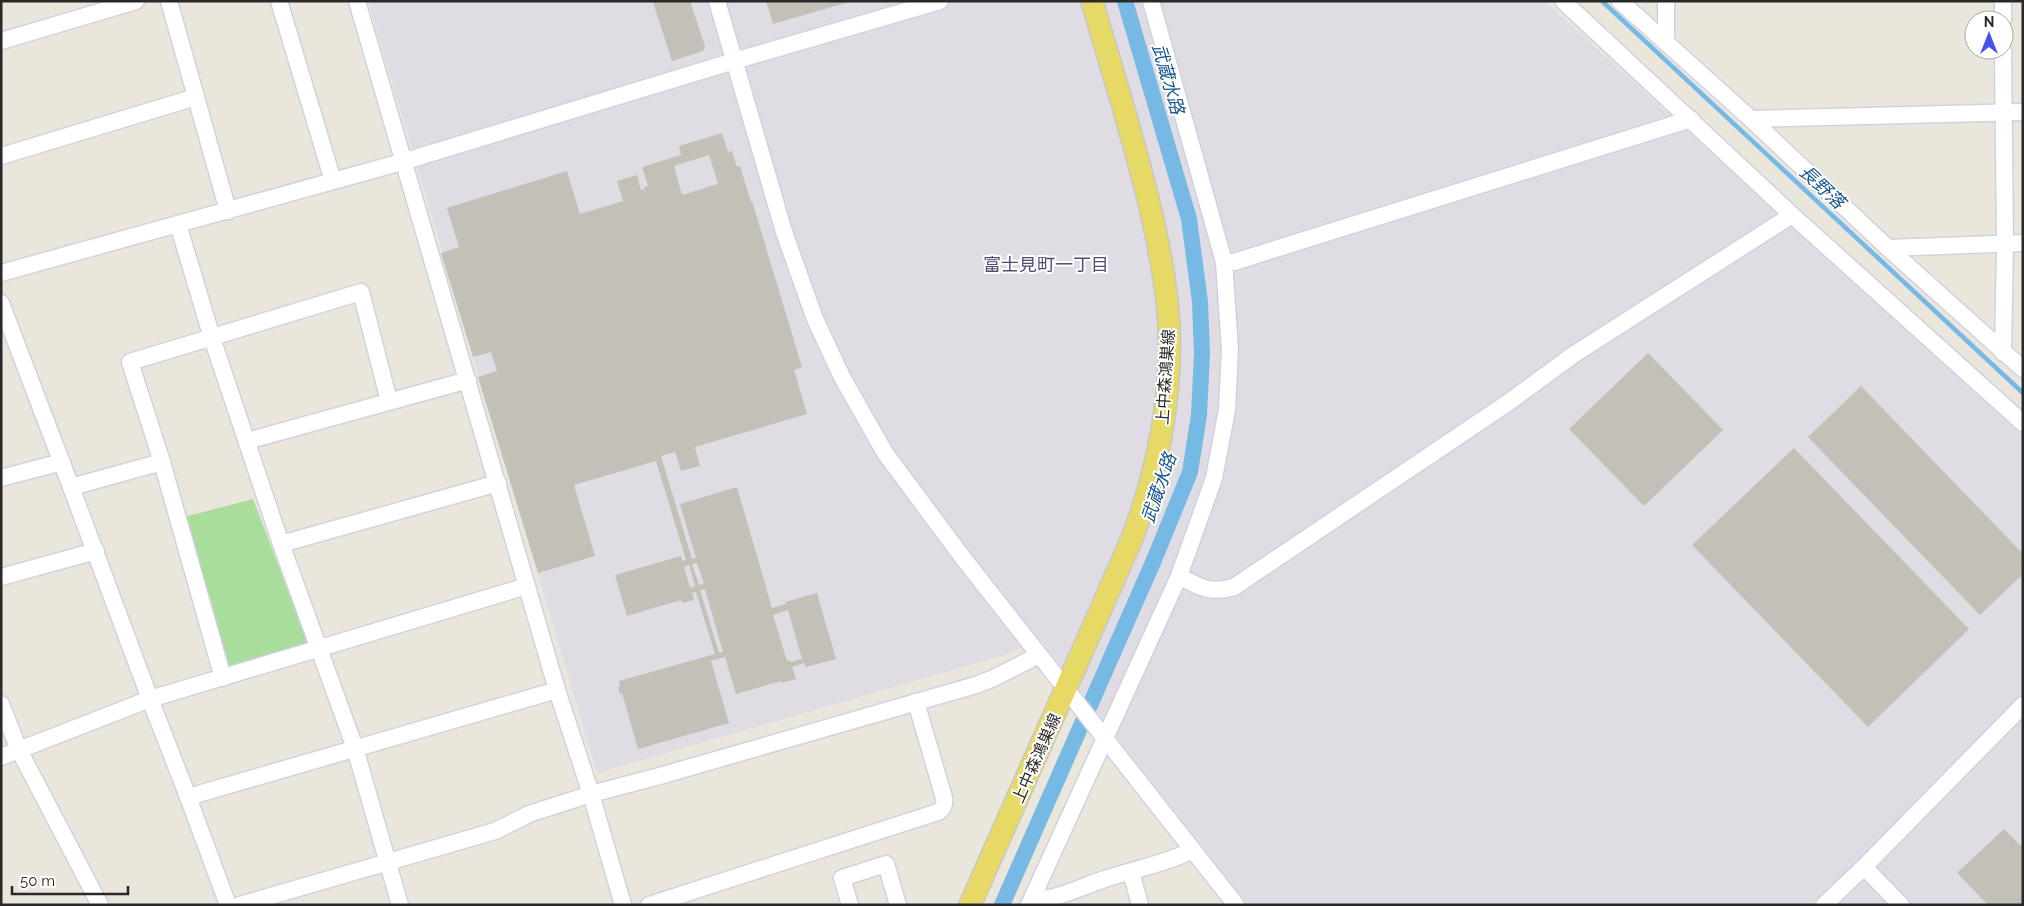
<svg xmlns="http://www.w3.org/2000/svg" width="2024" height="906" font-family="Raleway,'Noto Sans JP',sans-serif">
<style>
.industrial{fill:#dfdce3}
.green{fill:#a9dd9c}
.lines{fill:none;stroke-linecap:round;stroke-linejoin:round}
.stream{stroke:#76b9e5;stroke-width:4.5}
.canal{stroke:#76b9e5;stroke-width:16}
.building{fill:#c3c0b7;fill-rule:evenodd}
.minor-casing{stroke:#d1d2e1;stroke-width:19}
.major-casing{stroke:#c7c7c7;stroke-width:24}
.minor{stroke:#fff;stroke-width:16}
.major{stroke:#e6d965;stroke-width:21}
.labels{text-anchor:middle;stroke-width:4;stroke-linejoin:round;paint-order:stroke}
.street-label{font-size:16px;fill:#292929;stroke:#fff}
.water-label{font-size:18px;font-style:italic;fill:#17568f;stroke:#fff}
.neighbourhood-label{font-size:18px;fill:#4d4f76;stroke:#fff}
</style>
<rect width="100%" height="100%" fill="#eae6dc"/>
<path class="industrial" d="M368 1H1544L2023 436V905H1248L1039 638 1011 653 597 773Z"/>
<path class="green" d="M253 499 308 643 227 668 184 517Z"/>
<g class="lines">
<path class="stream" d="M1602 1 2023 393"/>
<path class="canal" d="M1002 905 1154 560 1190 472 1199 415 1202 354 1200 302 1189 219 1125 1"/>
</g>
<g class="building">
<path d="M690 1 705 46 703 51 672 61 653 2Z"/>
<path d="M766 1H849V2L773 24Z"/>
<path d="M722 133 728 152 732 151 737 167 740 166 751 202 752 201 802 367 794 370 807 414 695 447 700 466 681 471 675 452 661 456 692 559 696 558 680 504 737 487 772 608 786 604 785 602 817 593 836 659 806 667 804 663 792 667 796 679 781 683V681L736 694 725 657 711 661 729 723 638 749 622 693 620 694 618 687 620 686 619 681 715 654 696 592 692 593 694 600 682 603 681 600 627 616 615 575 681 556 682 561 686 560 656 461 574 485 595 556 538 573 478 377 497 371 491 352 473 357 441 253 459 247 447 208 567 171 580 214 623 201 617 181 637 175 641 190 645 189 644 187 648 186 642 167 681 155 679 146ZM709 155 718 184 682 195 674 166ZM697 563 704 583 699 585 692 564ZM689 565 695 586 690 588 684 567ZM705 589 723 652 719 653 700 590ZM788 610 802 659 791 662 790 660 787 661 773 615Z"/>
<path d="M1648 353 1723 430 1644 506 1569 429Z"/>
<path d="M1861 386 2023 554V574L1980 615 1808 437Z"/>
<path d="M1794 448 1969 629 1868 727 1692 545Z"/>
<path d="M2004 829 2023 848V905H1988L1957 873Z"/>
</g>
<g class="lines">
<defs>
<g id="minor">
<path d="M169 1 228 211"/>
<path d="M279 1 333 181"/>
<path d="M357 1 557 690 591 794 623 905"/>
<path d="M717 1 784 232 815 319 842 377 885 453 963 558 1236 905"/>
<path d="M1563 1 1792 215 2023 423"/>
<path d="M1620 1 1751 119 1888 248 2023 369"/>
<path d="M1666 1V42"/>
<path d="M2003 1V20"/>
<path d="M1 41 136 1"/>
<path d="M1751 119 2023 112"/>
<path d="M1 156 196 97"/>
<path d="M178 224 212 338 281 544 355 748 400 905"/>
<path d="M1888 248 2023 243"/>
<path d="M1224 262H1234L1691 119"/>
<path d="M1 273 402 162 734 61 940 1"/>
<path d="M1 303 71 487"/>
<path d="M2003 353 2005 243 2003 50"/>
<path d="M247 441 468 380"/>
<path d="M1 478 62 462"/>
<path d="M281 544 498 483"/>
<path d="M1179 576C1199 587 1211 594 1234 587L1509 402 1573 355 1792 215"/>
<path d="M1 577 96 551"/>
<path d="M527 586 150 699 188 797 557 690"/>
<path d="M223 678 162 462 130 362 361 292 389 401"/>
<path d="M1 704 19 750 100 905"/>
<path d="M1 757 150 699 71 487 162 462"/>
<path d="M188 797 228 905"/>
<path d="M1864 867 1901 905"/>
<path d="M1131 872 1140 905"/>
<path d="M1032 899C1056 901 1082 886 1105 879 1135 869 1165 864 1193 850"/>
<path d="M240 905 495 831 529 814 591 794 656 777 976 685 994 678 1039 655"/>
<path d="M649 905 938 812C944 808 945 804 944 798L916 702"/>
<path d="M850 905 842 878 886 864 898 905"/>
<path d="M1029 905 1179 576 1214 478 1227 410 1230 349 1224 262 1151 1"/>
<path d="M1824 905 1864 867 2023 705"/>
</g>
<path id="major" d="M970 905 1131 541C1157 473 1172 399 1169 326 1167 283 1158 240 1148 199 1132 132 1111 67 1092 1"/>
</defs>
<use href="#minor" class="minor-casing"/>
<use href="#major" class="major-casing"/>
<use href="#minor" class="minor"/>
<use href="#major" class="major"/>
</g>
<g class="labels">
<g class="street-label">
<text transform="translate(1165 377) rotate(-86)" y="6">上中森鴻巣線</text>
<text transform="translate(1036 758) rotate(-66)" y="6">上中森鴻巣線</text>
</g>
<g class="water-label">
<text transform="translate(1168 79) rotate(74)" y="6">武蔵水路</text>
<text transform="translate(1822 187) rotate(43)" y="6">長野落</text>
<text transform="translate(1159 488) rotate(-71)" y="6">武蔵水路</text>
</g>
<g class="neighbourhood-label">
<text x="1046" y="271">富士見町一丁目</text>
</g>
</g>
<rect width="2024" height="906" fill="none" stroke="#292929" stroke-width="5"/>
<g transform="translate(1989 35)"><circle r="24" fill="#ffffff" stroke="#a9a9a9"/>
<path d="M0-4L9 19L0 12L-9 19Z" fill="#474fec"/>
<text y="-8" font-size="14" font-weight="bold" text-anchor="middle" fill="#292929">N</text>
</g>
<path d="M12 886v8h116v-8" fill="none" stroke="#292929" stroke-width="2.5"/>
<text x="20" y="886" font-size="15" fill="#292929" stroke="#ffffff" stroke-width="4" paint-order="stroke">50 m</text>
</svg>
